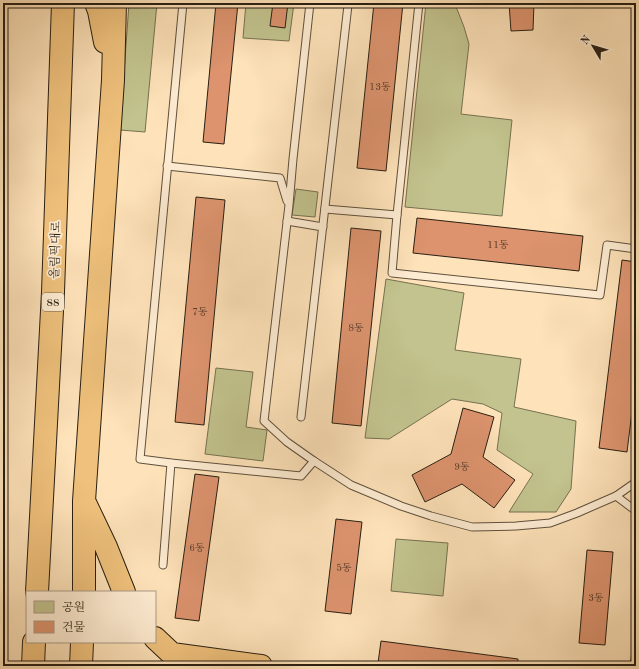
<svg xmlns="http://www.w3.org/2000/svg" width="639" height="669" font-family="'Old Standard TT','Noto Serif KR',serif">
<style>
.green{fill:#c2c38e;stroke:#767150}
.building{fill:#dc936e;stroke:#291f12}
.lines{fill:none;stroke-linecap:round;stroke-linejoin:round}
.service-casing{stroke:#5e503c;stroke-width:9}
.trunk-casing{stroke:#291f12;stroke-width:24}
.service{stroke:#feecd2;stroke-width:7}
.trunk{stroke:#efc17c;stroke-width:22}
.labels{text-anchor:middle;stroke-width:3.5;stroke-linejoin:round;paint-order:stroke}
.number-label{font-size:10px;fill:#563c29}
.shield{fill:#feecd2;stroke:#695c4c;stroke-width:1}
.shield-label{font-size:11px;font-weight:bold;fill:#291f12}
.street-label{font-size:12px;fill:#291f12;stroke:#feecd2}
</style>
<rect width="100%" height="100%" fill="#fee2b9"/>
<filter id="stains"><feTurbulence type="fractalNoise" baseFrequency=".005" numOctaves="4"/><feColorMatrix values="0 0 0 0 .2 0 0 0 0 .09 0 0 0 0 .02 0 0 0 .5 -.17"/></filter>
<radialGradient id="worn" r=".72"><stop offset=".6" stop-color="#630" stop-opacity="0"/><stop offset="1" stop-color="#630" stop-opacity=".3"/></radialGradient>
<g class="green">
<path d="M129 3H157L145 132 120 130Z"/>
<path d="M246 3H294L289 41 243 38Z"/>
<path d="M426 3H451L457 9 464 27 469 44 461 114 512 120 502 216 405 207Z"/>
<path d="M296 189 318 192 315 217 292 215Z"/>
<path d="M386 279 464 293 455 350 521 359 514 407 576 421 571 489 556 512H509L533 474 497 450 502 413 483 404 452 399 389 439 365 438Z"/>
<path d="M216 368 253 372 246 427 267 430 263 461 205 454Z"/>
<path d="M396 539 448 543 443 596 391 591Z"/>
</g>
<g class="building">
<path d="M216 3H238L224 144 203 142Z"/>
<path d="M273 3H288L285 28 270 26Z"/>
<path d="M374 3H403L386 171 357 168Z"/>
<path d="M509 3H534L533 30 511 31Z"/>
<path d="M196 197 225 200 204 425 175 422Z"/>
<path d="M417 218 583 236 579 271 413 253Z"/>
<path d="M351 228 381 231 361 426 332 423Z"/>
<path d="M622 260 636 262V379L627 452 599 448Z"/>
<path d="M463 408 494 417 483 457 515 480 494 508 462 484 425 502 412 475 451 454Z"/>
<path d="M195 474 219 477 199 621 175 618Z"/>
<path d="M336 519 362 522 351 614 325 611Z"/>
<path d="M587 550 613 552 605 645 579 643Z"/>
<path d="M381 641 518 659V666H401L378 663Z"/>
</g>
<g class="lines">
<defs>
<g id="service">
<path d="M183 3 140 459 171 463 301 476 314 461 287 442 264 421 289 205 293 159 310 3"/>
<path d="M419 3 397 215 392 273 600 295 607 245 636 249"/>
<path d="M167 166 280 178 287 201"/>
<path d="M325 209 397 215"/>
<path d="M287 221 323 227"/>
<path d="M301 417 348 5"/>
<path d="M314 461 351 485 401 506 431 516 472 527 516 526 550 523 577 513 616 496 636 482"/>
<path d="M616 496 636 511"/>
<path d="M163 565 171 463"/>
<path d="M634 666 636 652"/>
</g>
<g id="trunk">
<path d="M96 3 99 11 105 42"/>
<path d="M86 505 106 547 124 592"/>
<path d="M37 592 53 292 63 3"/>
<path d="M84 592V501L113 80 115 3"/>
<path d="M155 638 172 654 261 666"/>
<path d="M33 666 34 642"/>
<path d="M81 666 82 642"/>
</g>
</defs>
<use href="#service" class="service-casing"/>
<use href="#trunk" class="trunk-casing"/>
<use href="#service" class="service"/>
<use href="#trunk" class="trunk"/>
</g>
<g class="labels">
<g class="number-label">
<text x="380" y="90">13동</text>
<text x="498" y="248">11동</text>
<text x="200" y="315">7동</text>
<text x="356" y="331">8동</text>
<text x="462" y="470">9동</text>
<text x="197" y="551">6동</text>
<text x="344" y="571">5동</text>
<text x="596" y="601">3동</text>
</g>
<rect class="shield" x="42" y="293" width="22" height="18" rx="3"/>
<g class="shield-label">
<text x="53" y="306">88</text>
</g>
<g class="street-label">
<text transform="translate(55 250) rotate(-88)" y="4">올림픽대로</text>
</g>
</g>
<rect width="639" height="669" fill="none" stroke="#fee2b9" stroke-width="16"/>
<rect x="4" y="4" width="631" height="661" fill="none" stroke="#291f12" stroke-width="2"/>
<rect x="8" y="8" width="623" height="653" fill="none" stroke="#291f12"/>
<rect x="26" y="591" width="130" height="52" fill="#feecd2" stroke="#a99a85"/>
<rect x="34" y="601" width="20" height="12" fill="#c2c38e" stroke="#a99a85"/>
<text x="62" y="611" font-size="12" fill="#291f12">공원</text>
<rect x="34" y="621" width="20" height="12" fill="#dc936e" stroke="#a99a85"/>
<text x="62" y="631" font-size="12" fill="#291f12">건물</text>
<g transform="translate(593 46) rotate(308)" stroke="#feecd2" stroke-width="3" paint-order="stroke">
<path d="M0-3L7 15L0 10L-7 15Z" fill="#291f12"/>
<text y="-6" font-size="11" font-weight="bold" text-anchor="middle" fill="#291f12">N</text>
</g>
<rect width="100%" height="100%" filter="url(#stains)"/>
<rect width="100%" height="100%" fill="url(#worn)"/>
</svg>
